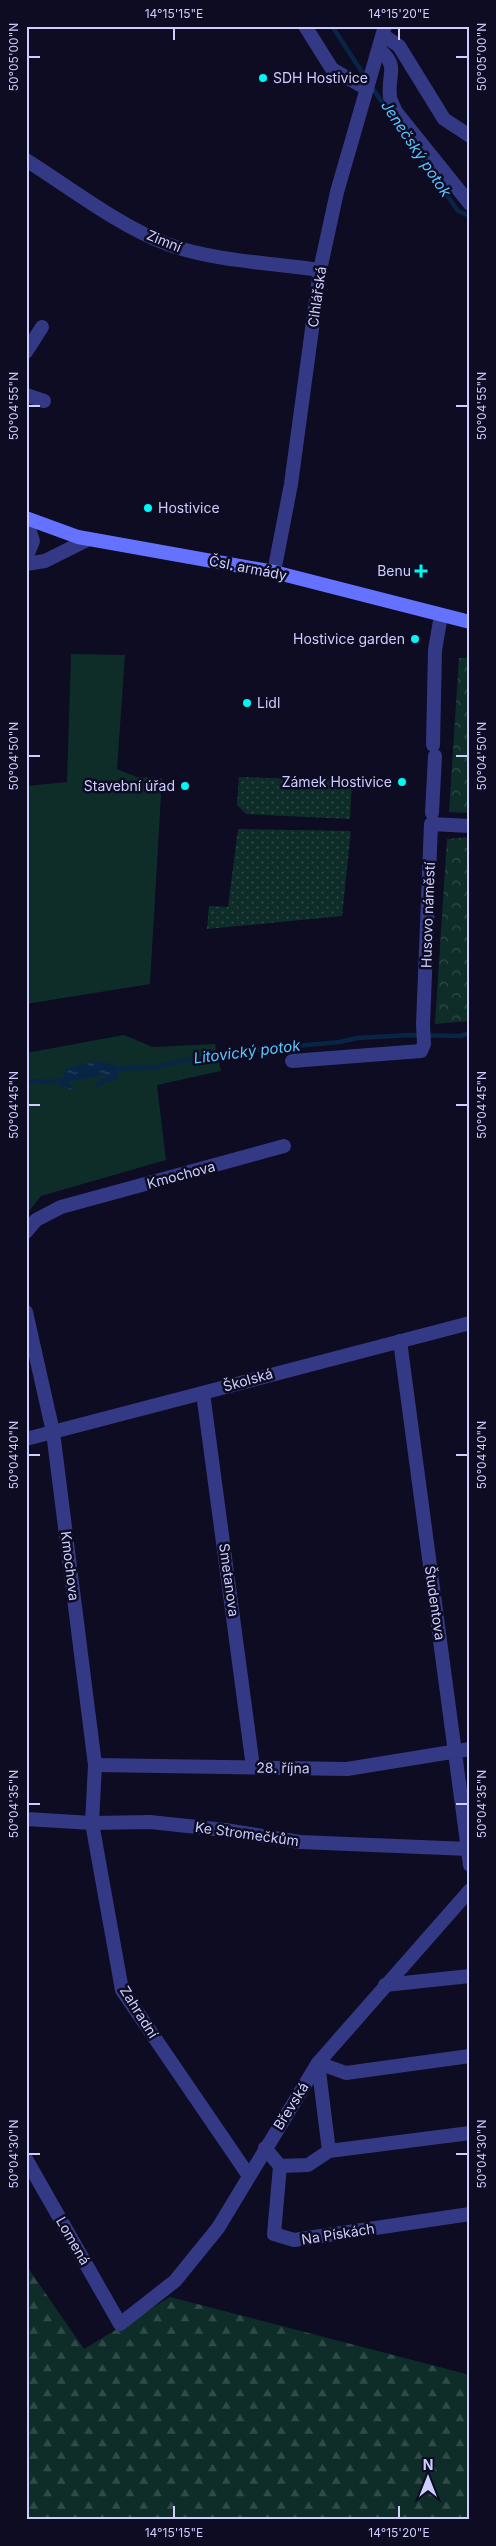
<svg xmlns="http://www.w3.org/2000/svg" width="496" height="2546" font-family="Inter,sans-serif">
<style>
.grass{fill:#0e2d28}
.forest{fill:url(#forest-firs)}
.park{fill:url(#park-crowns)}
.garden{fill:url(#garden-dots)}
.water{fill:url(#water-ripples)}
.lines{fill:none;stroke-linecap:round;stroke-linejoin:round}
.stream{stroke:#082546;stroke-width:4.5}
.minor{stroke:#333985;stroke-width:14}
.tertiary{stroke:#333985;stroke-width:14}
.secondary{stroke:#6472ff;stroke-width:14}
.ticks{fill:none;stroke:#cdcdff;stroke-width:2}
.poi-dot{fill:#00f8f4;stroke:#0d0c22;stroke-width:2}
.labels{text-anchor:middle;stroke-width:5;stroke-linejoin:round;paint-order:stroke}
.poi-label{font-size:14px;fill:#cdcdff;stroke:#0d0c22;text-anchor:end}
.street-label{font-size:14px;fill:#cdcdff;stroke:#0d0c22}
.water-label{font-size:15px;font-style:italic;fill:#5bc6ff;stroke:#0d0c22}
.neatline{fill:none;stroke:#cdcdff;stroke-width:2}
.ticks-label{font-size:12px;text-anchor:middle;fill:#cdcdff}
</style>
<defs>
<pattern id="forest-firs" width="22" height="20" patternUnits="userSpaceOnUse" patternTransform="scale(1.25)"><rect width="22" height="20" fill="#0e2d28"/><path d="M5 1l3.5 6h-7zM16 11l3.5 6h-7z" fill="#304a48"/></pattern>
<pattern id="park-crowns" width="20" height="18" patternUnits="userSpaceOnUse" patternTransform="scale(1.25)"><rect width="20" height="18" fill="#0e2d28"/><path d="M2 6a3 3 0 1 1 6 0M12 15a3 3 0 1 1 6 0" fill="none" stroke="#304a48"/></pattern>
<pattern id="garden-dots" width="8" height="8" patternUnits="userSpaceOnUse" patternTransform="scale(1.25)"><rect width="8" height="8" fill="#0e2d28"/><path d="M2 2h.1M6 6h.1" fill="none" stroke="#304a48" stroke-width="1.8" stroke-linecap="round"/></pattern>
<pattern id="water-ripples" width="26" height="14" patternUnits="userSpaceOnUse" patternTransform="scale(1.25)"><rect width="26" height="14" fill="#082546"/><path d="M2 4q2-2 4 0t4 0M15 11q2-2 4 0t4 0" fill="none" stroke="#2b4362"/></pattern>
</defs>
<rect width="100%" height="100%" fill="#0d0c22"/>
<g class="grass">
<path d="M71 654 125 655 117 769 137 777 162 778 150 984 26 1004V786L67 782Z"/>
<path d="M124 1035 153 1047 215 1044 221 1071 157 1085 166 1160 41 1196 26 1215V1053Z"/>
</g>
<path class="forest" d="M26 2265 84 2349 170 2297 470 2375V2520H26Z"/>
<g class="park">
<path d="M459 658H470V813L449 812Z"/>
<path d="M470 837V1021L435 1024 447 839Z"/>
</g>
<g class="garden">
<path d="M239 777 352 781 350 819 246 814 237 805Z"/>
<path d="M238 829 351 831 342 916 207 929 209 906 228 907Z"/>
</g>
<path class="water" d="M98 1061 113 1064 119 1073 117 1079 96 1087 97 1080 107 1077V1074L68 1082 74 1088 70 1090 65 1086 59 1087 67 1068Z"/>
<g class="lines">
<g class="stream">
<path d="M332 26 367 80"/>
<path d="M371 86 391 115"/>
<path d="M398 125 458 211 470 216"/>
<path d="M113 1069 156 1067 185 1060 263 1049 340 1042 357 1038 410 1035 460 1036 470 1033"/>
<path d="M26 1081 53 1082 67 1079"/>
</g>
<g class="minor">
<path d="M305 26 332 69 367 89"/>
<path d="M383 35 399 46 444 119 470 136"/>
<path d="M379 49C400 67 387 74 390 97 391 102 394 107 396 112L470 204"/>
<path d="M26 160C69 187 119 226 167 244 213 261 271 263 320 270"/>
<path d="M26 352 42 327"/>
<path d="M26 395 44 401"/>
<path d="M274 572 291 484 320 270 337 192 385 26"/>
<path d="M433 745 435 650 441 615"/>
<path d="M432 813 435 756"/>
<path d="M292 1061 421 1051 424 1044 423 1024 431 824 470 826"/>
<path d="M26 1232 36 1220 61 1207 284 1146"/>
<path d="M26 1312 53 1432 95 1765 92 1823 122 1990 249 2176"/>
<path d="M400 1341 470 1865"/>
<path d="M203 1393 253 1767"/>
<path d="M26 1439 470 1323"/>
<path d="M95 1765 347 1769 470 1749"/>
<path d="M26 1819 92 1823 150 1822 225 1830 300 1842 469 1849"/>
<path d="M385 1985 470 1976"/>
<path d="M265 2148 280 2166 308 2165 329 2151 470 2133"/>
<path d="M329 2151 318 2063 346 2073 470 2056"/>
<path d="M26 2159 120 2324 175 2281 218 2228 318 2063 470 1890"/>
<path d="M280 2166 274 2234 294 2240 470 2214"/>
</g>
<g class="tertiary">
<path d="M26 519 33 541 26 558"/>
<path d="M26 564 45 561 89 539"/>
</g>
<path class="secondary" d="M26 518 78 537 274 572 470 622"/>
</g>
<path class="ticks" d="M174 28V40M399 28V40M28 57H40M456 57H468M28 406H40M456 406H468M28 756H40M456 756H468M28 1105H40M456 1105H468M28 1455H40M456 1455H468M28 1804H40M456 1804H468M28 2154H40M456 2154H468M174 2506V2518M399 2506V2518"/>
<g class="poi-dot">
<circle cx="263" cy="78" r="5"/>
<circle cx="148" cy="508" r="5"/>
<path d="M418.5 563.5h5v5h5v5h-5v5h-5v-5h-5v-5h5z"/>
<circle cx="415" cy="639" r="5"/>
<circle cx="247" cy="703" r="5"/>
<circle cx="402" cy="782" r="5"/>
<circle cx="185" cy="786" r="5"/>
</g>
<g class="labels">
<g class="poi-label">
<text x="273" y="83" text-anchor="start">SDH Hostivice</text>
<text x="158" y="513" text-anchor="start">Hostivice</text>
<text x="411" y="576">Benu</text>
<text x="405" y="644">Hostivice garden</text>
<text x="257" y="708" text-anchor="start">Lidl</text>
<text x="392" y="787">Zámek Hostivice</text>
<text x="175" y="791">Stavební úřad</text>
</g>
<g class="street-label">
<text transform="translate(164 241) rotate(22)" y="5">Zimní</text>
<text transform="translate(317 297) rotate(-82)" y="5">Cihlářská</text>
<text transform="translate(248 568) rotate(11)" y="5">Čsl. armády</text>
<text transform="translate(428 915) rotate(-88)" y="5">Husovo náměstí</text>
<text transform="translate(181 1175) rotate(-15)" y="5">Kmochova</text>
<text transform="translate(248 1380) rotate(-16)" y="5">Školská</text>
<text transform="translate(70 1566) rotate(83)" y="5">Kmochova</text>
<text transform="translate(229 1580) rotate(82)" y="5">Smetanova</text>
<text transform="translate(435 1603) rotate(82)" y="5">Študentova</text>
<text transform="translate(283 1768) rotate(1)" y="5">28. října</text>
<text transform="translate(247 1834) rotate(8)" y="5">Ke Stromečkům</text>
<text transform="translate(139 2012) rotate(58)" y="5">Zahradní</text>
<text transform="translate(291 2106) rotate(-58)" y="5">Břevská</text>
<text transform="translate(338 2234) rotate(-9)" y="5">Na Pískách</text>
<text transform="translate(73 2241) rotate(60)" y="5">Lomená</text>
</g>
<g class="water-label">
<text transform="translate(416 149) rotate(56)" y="5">Jenečský potok</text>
<text transform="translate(247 1052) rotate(-7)" y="5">Litovický potok</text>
</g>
</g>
<rect width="496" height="2546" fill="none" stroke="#0d0c22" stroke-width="55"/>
<g transform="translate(428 2478)" stroke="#0d0c22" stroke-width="4" paint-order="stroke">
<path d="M0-4L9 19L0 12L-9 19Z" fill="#cdcdff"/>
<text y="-8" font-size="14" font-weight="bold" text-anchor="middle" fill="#cdcdff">N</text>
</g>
<rect x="28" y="28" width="440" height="2490" class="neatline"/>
<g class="ticks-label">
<text x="174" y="18">14°15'15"E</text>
<text x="399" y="18">14°15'20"E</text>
<text transform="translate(14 57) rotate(-90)" y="4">50°05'00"N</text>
<text transform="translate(482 57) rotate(-90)" y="4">50°05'00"N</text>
<text transform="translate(14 406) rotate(-90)" y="4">50°04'55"N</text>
<text transform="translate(482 406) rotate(-90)" y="4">50°04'55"N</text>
<text transform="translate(14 756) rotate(-90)" y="4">50°04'50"N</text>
<text transform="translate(482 756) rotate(-90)" y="4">50°04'50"N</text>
<text transform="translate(14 1105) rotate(-90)" y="4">50°04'45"N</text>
<text transform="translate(482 1105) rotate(-90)" y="4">50°04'45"N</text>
<text transform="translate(14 1455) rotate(-90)" y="4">50°04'40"N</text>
<text transform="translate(482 1455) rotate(-90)" y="4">50°04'40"N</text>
<text transform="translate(14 1804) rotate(-90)" y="4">50°04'35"N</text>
<text transform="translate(482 1804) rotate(-90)" y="4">50°04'35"N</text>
<text transform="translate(14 2154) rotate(-90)" y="4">50°04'30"N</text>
<text transform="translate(482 2154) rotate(-90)" y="4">50°04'30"N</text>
<text x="174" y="2537">14°15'15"E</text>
<text x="399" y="2537">14°15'20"E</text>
</g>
</svg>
